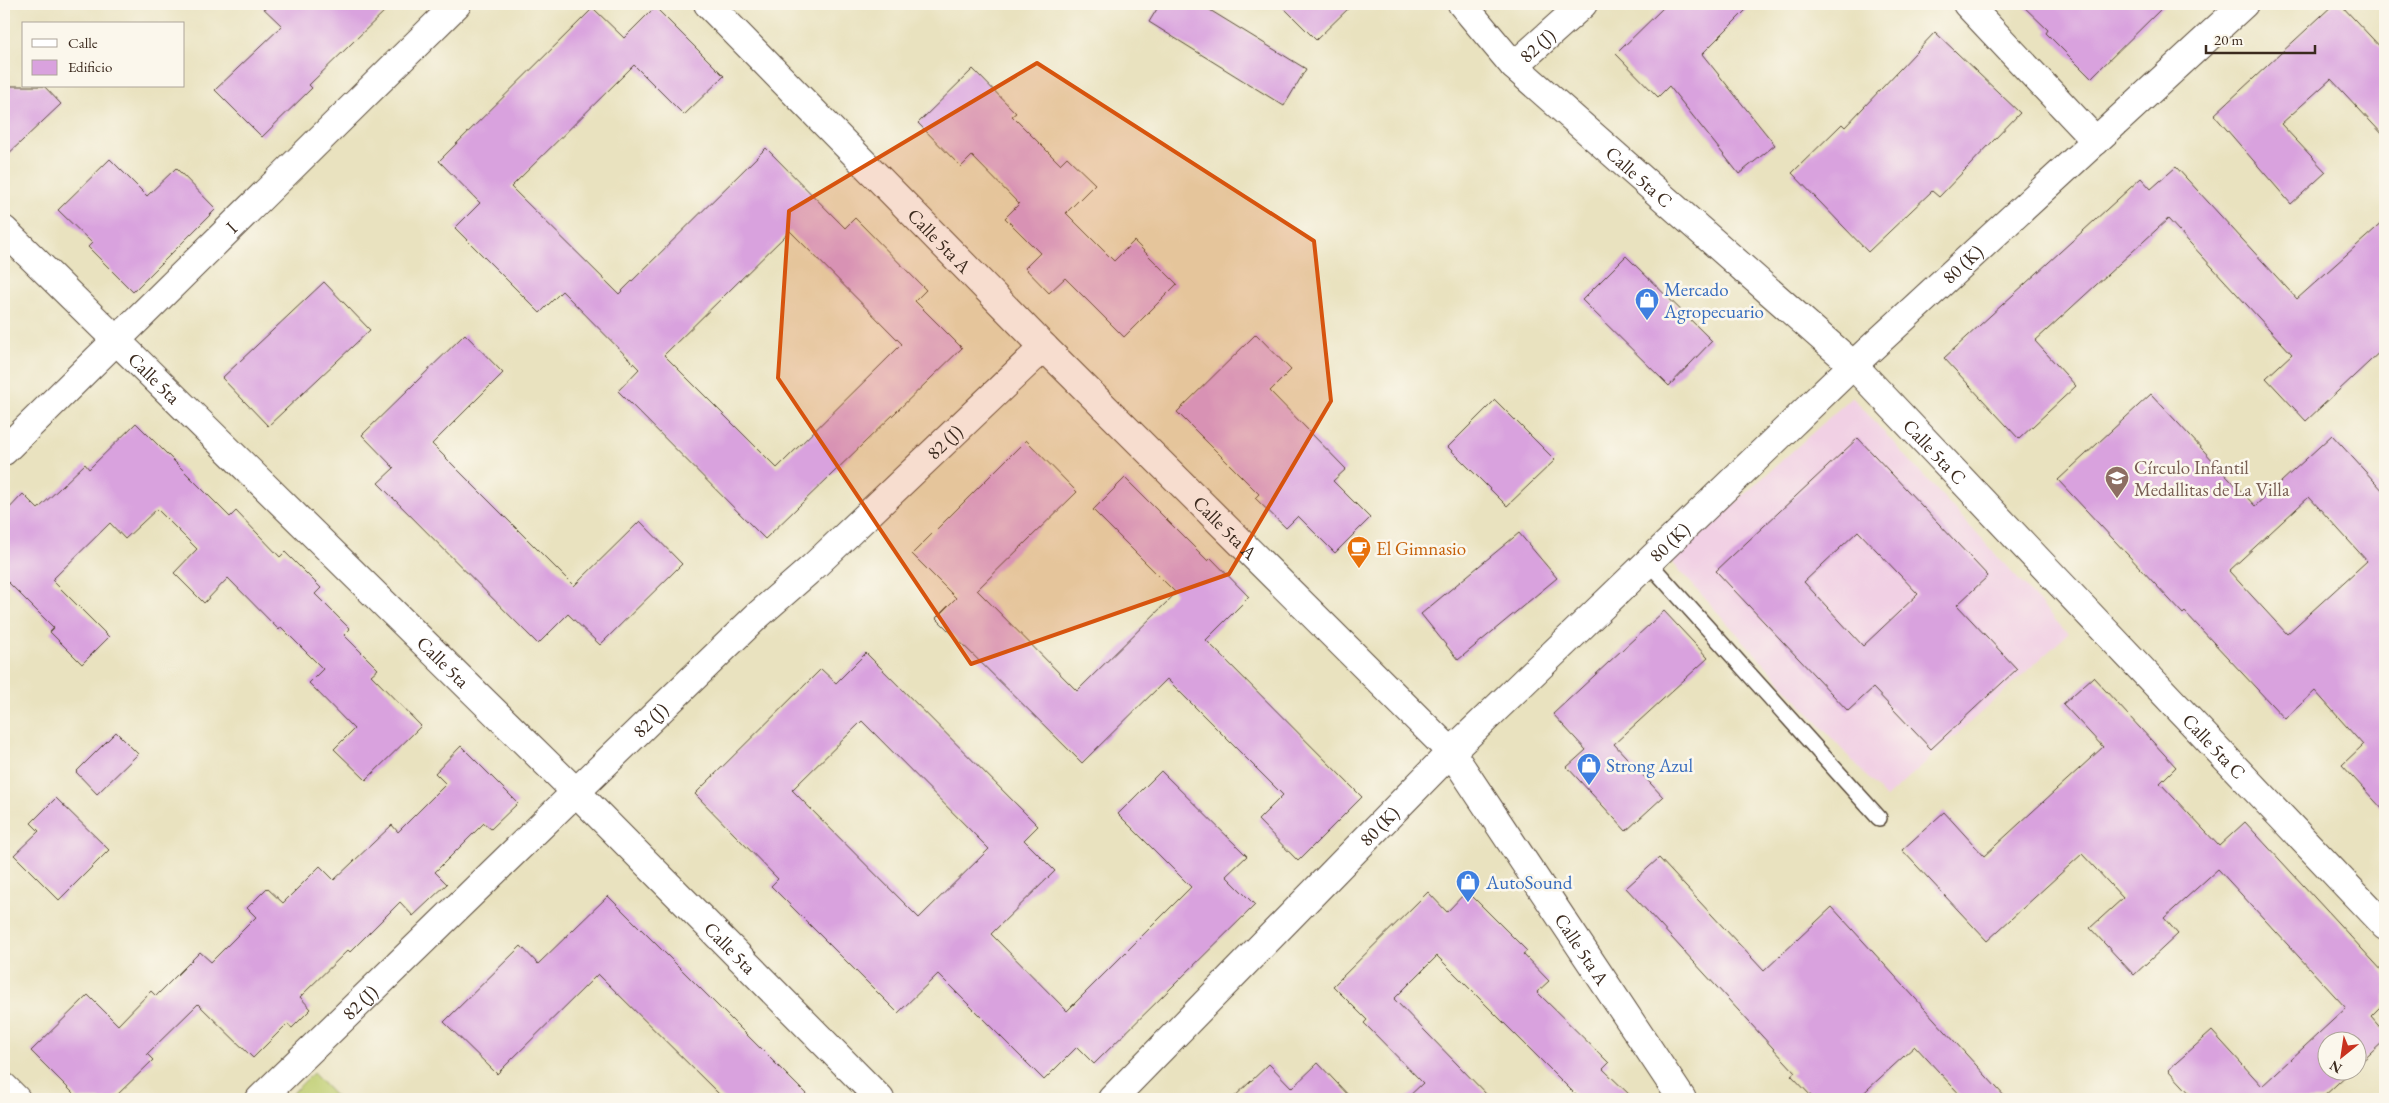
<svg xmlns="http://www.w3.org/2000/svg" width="2389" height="1103" font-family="'EB Garamond',serif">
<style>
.built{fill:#f1d0e4}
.green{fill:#bfce71;stroke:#7d7c48}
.building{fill:#d9a2de;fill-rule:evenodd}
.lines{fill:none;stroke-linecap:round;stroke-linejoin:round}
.service-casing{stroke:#554636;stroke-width:18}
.minor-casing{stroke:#554636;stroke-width:30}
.tertiary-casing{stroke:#554636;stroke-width:30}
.service{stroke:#fff;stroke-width:15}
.minor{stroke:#fff;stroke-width:28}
.tertiary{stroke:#fff;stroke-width:28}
.marked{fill:#d7540e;fill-opacity:0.2;stroke:#d7540e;stroke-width:4;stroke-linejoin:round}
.labels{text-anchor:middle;stroke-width:5;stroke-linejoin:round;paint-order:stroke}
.street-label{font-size:19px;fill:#3b2a1e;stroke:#fbf7ec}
.shop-label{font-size:19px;fill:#366cbe;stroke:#fbf7ec;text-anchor:start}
.education-label{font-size:19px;fill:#785e54;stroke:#fbf7ec;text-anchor:start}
.food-label{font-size:19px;fill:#c56008;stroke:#fbf7ec;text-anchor:start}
</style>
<rect width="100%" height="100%" fill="#fbf7ec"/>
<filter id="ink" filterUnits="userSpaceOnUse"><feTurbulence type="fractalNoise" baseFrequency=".02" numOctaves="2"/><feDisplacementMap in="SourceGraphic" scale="10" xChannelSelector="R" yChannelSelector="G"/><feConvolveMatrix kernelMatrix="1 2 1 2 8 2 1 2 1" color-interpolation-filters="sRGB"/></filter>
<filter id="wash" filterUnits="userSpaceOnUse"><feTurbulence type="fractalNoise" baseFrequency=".0096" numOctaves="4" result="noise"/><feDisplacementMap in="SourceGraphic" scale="20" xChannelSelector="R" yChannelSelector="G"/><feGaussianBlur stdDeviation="1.12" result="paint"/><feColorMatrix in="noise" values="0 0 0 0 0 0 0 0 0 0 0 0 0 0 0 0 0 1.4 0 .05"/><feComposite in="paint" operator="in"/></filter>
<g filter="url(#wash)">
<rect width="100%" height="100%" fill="#e9e2bf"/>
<path class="built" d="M1852 397 2068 634 1886 798 1671 561Z"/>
<path class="green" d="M313 1073 338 1099H287Z"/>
<g id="blocks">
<g class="building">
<path d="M259 4H392L309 85 312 88 262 137 215 90 282 26Z"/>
<path d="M1160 4H1200L1306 69 1284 106 1149 22Z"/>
<path d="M1280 4H1353L1316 40Z"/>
<path d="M1667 4H1752L1702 54 1775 145 1739 174 1669 86 1658 97 1616 54Z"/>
<path d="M2021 4H2166L2091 78 2046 33 2048 30Z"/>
<path d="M2334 4H2340L2385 52V137L2331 79 2281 124 2326 172 2291 204 2214 115Z"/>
<path d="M655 7 724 76 684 115 634 65 511 187 619 294 766 148 845 228 855 218 926 290 915 301 962 348 765 539 618 391 639 369 562 291 540 313 455 228 480 203 439 161 593 8 624 38ZM790 231 902 344 777 468 664 355Z"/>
<path d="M1935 32 2020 113 1939 197 1932 191 1868 252 1792 173 1842 124 1845 127Z"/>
<path d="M973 69 1016 113 1012 116 1060 164 1067 157 1095 184 1066 213 1114 261 1134 241 1177 284 1124 337 1065 278 1049 293 1025 268 1040 253 1005 218 1019 204 972 156 961 167 918 123Z"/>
<path d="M4 86H44L61 104 4 158Z"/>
<path d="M110 159 147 196 176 168 216 209 133 292 88 247 92 243 58 210Z"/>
<path d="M2176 167 2297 299 2385 220V347L2306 421 2266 378 2292 354 2168 219 2035 341 2076 386 2019 439 1944 358 2141 178 2151 189Z"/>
<path d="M1626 256 1712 341 1669 386 1582 300Z"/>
<path d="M324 282 370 330 268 426 222 378Z"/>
<path d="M465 334 503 373 432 444 574 586 640 521 682 564 600 645 568 614 538 644 378 483 394 468 362 435Z"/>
<path d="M1256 334 1291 370 1270 391 1346 469 1333 481 1370 518 1335 553 1298 516 1286 528 1255 498 1259 494 1177 412Z"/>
<path d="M2151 394 2255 506 2332 435 2385 493V812L2342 765 2363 745 2315 691 2285 719 2185 612 2183 614 2058 480ZM2309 497 2367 561 2287 634 2229 571Z"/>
<path d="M1495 400 1555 460 1507 506 1448 447Z"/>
<path d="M136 423 230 517 236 511 280 557 285 552 321 588 315 594 350 629 344 635 378 669 371 675 421 726 366 780 334 749 354 729 309 683 323 669 281 627 279 630 228 578 204 603 174 573 197 549 157 509 125 539 110 523 52 580 109 637 82 664 50 632 54 628 4 578V514L23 494 38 509 85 464 89 469Z"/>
<path d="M1858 438 1988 576 1957 605 2017 669 1931 749 1873 688 1848 711 1716 571ZM1858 531 1918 594 1863 646 1804 582Z"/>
<path d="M1026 440 1077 492 977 590 1077 691 1176 593 1093 510 1125 478 1208 561 1211 558 1249 597 1206 640 1362 797 1298 861 1258 820 1283 795 1167 679 1082 763 936 618 956 598 912 554Z"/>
<path d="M1519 533 1557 578 1458 660 1421 614Z"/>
<path d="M1664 611 1708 658 1614 744 1663 797 1626 831 1567 767 1586 750 1553 714Z"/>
<path d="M866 653 1038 826 1024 840 1055 871 991 934 1067 1011 1191 887 1118 814 1161 771 1247 856 1226 876 1255 905 1094 1064 1077 1047 1044 1080 938 974 898 1013 771 886 778 879 695 794 821 669 836 683ZM862 721 989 849 919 918 792 790Z"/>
<path d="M2093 677 2176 767 2160 783 2219 846 2245 822 2385 974V1003L2371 1017 2385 1033V1040L2356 1067V1040H2326V1070H2352L2321 1099H2195L2168 1070 2212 1031 2262 1086 2346 1008 2218 869 2164 918 2178 934 2134 975 2090 928 2123 898 2082 854 1987 941 1902 850 1944 812 1984 856 2103 747 2063 704Z"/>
<path d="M116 732 138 754 97 794 76 772Z"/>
<path d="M461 746 518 803 491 829 484 823 435 872 447 884 413 916 400 902 350 952 348 950 300 997 311 1009 292 1028 287 1024 253 1058 198 1004 147 1054 153 1060 113 1099H79L31 1051 88 995 118 1025 151 991 156 996 200 952 211 962 256 917 247 908 267 888 283 903 320 866 334 880 392 825 398 832 446 784 435 773Z"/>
<path d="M56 798 109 850 59 900 14 855 39 831 31 823Z"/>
<path d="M1659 858 1764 971 1832 907 2007 1099H1964L1915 1046 1857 1099H1814L1791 1075 1795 1072 1626 888Z"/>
<path d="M1467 891 1527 951 1523 954 1549 981 1537 992 1609 1063 1603 1069 1634 1099H1580L1437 956 1394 999 1491 1099H1406L1423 1083 1364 1023 1367 1020 1333 986 1428 892 1447 912Z"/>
<path d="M608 896 811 1099H724L598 974 497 1074 444 1022 521 946 538 964Z"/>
<path d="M1318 1063 1352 1099H1232L1269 1064 1292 1088Z"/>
</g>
</g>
</g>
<g filter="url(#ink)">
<use href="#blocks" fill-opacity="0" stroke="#554636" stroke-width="1"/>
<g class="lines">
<defs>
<path id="service" d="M1648 562 1879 818"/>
<g id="minor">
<path id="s1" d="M708 4 1044 347 1451 752 1682 1099"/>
<path id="s2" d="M1462 4 1514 66 1853 365 2385 926"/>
<path d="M1967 4 2096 141"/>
<path id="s3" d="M1514 66 1583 4"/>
<path id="s4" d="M4 451 457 4"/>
<path d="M4 1087 16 1099"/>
<path id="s5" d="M260 1099 757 616 813 567 1044 347"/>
<path id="s6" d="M1112 1099 1451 752 1853 365 2244 4"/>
</g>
<g id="tertiary">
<path id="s7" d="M4 230 577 793 880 1099"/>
</g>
</defs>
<use href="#service" class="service-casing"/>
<use href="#minor" class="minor-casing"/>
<use href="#tertiary" class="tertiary-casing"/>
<use href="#service" class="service"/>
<use href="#minor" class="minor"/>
<use href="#tertiary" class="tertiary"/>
</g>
</g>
<path class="marked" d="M1037 63 1314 241 1331 401 1229 574 971 664 778 378 789 211Z"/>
<defs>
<symbol id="shop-pin" viewBox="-11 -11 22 30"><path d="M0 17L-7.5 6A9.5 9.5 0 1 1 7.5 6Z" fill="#3f7fe0" stroke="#fbf7ec"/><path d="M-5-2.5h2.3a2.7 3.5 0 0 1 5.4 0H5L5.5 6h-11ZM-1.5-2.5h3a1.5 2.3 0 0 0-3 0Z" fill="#fff"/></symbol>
<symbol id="school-pin" viewBox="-11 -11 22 30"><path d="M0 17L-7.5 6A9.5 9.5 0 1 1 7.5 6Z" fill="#8d6e63" stroke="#fbf7ec"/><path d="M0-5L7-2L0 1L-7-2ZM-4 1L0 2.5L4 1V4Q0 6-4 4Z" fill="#fff"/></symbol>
<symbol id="cafe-pin" viewBox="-11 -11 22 30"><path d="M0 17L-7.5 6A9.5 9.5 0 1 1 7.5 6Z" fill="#e8710a" stroke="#fbf7ec"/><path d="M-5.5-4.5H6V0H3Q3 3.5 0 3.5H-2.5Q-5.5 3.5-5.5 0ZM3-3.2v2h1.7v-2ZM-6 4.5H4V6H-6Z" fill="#fff"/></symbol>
</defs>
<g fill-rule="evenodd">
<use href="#shop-pin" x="1633" y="286" width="28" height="38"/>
<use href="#school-pin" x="2103" y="464" width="28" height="38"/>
<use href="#cafe-pin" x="1345" y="534" width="28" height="38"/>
<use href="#shop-pin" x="1575" y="751" width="28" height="38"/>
<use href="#shop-pin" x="1454" y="868" width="28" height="38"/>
</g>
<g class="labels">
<g class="street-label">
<text dy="7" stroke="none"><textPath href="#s3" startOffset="31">82 (J)</textPath></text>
<text dy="7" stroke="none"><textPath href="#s2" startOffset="248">Calle 5ta C</textPath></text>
<text dy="7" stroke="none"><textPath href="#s4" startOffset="319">I</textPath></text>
<text dy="7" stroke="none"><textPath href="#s1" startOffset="331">Calle 5ta A</textPath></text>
<text dy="7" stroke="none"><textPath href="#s6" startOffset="1192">80 (K)</textPath></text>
<text dy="7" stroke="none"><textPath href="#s7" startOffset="211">Calle 5ta</textPath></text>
<text dy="7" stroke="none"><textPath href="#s5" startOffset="949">82 (J)</textPath></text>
<text dy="7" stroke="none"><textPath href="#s2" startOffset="652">Calle 5ta C</textPath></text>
<text dy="7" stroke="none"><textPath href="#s1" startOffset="736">Calle 5ta A</textPath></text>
<text dy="7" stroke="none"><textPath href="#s6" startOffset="788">80 (K)</textPath></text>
<text dy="7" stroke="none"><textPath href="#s7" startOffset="616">Calle 5ta</textPath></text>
<text dy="7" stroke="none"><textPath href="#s5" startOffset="544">82 (J)</textPath></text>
<text dy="7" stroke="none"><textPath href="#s2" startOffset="1058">Calle 5ta C</textPath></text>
<text dy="7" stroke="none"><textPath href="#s6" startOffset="382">80 (K)</textPath></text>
<text dy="7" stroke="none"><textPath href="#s7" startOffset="1021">Calle 5ta</textPath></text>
<text dy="7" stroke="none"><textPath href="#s1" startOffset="1291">Calle 5ta A</textPath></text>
<text dy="7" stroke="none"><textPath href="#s5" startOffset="139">82 (J)</textPath></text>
</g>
<g class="shop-label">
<text x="1664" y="296">Mercado<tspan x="1664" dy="22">Agropecuario</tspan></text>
<text x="1606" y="772">Strong Azul</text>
<text x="1486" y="889">AutoSound</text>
</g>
<g class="education-label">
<text x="2134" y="474">Círculo Infantil<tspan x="2134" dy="22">Medallitas de La Villa</tspan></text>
</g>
<g class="food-label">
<text x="1376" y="555">El Gimnasio</text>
</g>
</g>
<rect width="2389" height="1103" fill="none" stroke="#fbf7ec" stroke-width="20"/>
<rect x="22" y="22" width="162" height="65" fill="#fbf7ec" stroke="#aea59a"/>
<rect x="32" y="39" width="25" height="8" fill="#ffffff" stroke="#aea59a"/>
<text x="68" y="48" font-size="15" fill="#3b2a1e">Calle</text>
<rect x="32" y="60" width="25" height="15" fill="#d9a2de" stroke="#aea59a"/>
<text x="68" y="72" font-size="15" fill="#3b2a1e">Edificio</text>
<g transform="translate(2342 1056) rotate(210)"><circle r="24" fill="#fbf7ec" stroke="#aea59a"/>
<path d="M0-4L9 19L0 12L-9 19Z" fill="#c8321e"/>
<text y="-8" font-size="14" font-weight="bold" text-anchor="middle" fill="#3b2a1e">N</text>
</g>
<path d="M2206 45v8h109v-8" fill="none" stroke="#3b2a1e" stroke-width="2.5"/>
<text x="2214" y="45" font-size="15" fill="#3b2a1e" stroke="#fbf7ec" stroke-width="4" paint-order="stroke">20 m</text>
</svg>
